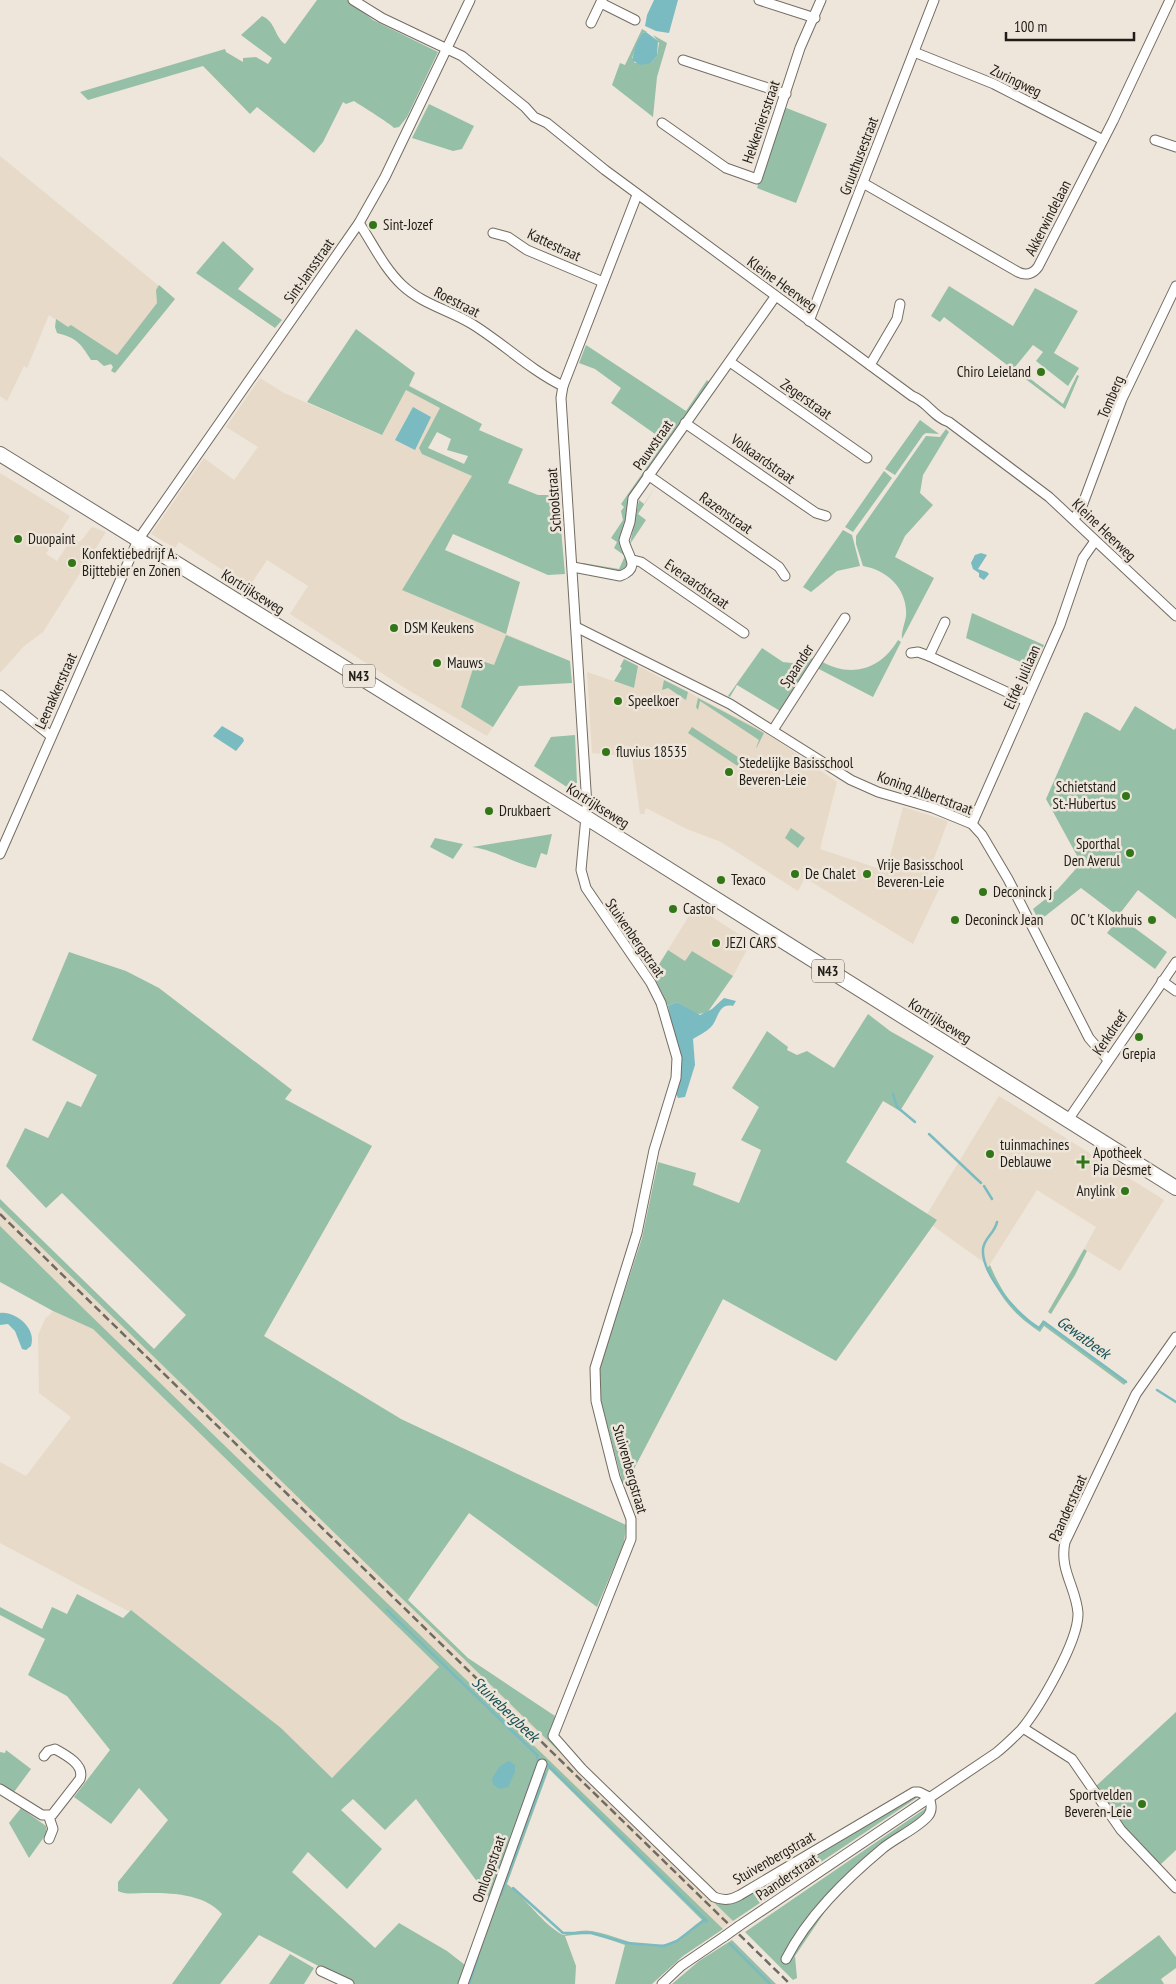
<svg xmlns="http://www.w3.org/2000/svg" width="1176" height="1984" font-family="'PT Sans Narrow',sans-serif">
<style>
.built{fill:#e7dac8}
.green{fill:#96bfa8;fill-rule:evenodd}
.water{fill:#7abbc1}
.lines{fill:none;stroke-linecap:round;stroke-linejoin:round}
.stream{stroke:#7abbc1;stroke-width:2.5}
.minor-casing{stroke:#736c62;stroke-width:11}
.primary-casing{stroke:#736c62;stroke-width:16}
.minor{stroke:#fff;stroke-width:9}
.primary{stroke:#fff;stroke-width:14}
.rail{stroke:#6f6b63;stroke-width:2.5;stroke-dasharray:8 4;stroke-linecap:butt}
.minor-bridge-casing{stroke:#736c62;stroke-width:11;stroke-linecap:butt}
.minor-bridge{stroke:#fff;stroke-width:9}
.poi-dot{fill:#327617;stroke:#eee6da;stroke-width:2}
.labels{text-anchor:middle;stroke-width:5;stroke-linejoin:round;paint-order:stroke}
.shield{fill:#eee6da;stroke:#5e5953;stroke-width:1}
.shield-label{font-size:14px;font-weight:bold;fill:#201d19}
.street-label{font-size:15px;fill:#201d19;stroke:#eee6da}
.poi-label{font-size:15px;fill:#201d19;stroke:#eee6da;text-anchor:start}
.water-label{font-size:16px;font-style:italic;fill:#175055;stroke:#eee6da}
</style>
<rect width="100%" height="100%" fill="#eee6da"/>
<g class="built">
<path d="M0 156 175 299 120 364 49 315 27 368 24 366 7 401 0 396Z"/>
<path d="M260 378 284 393 381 435 409 385 449 407 428 448 477 469 402 590 535 646 519 686 487 736 408 690 290 614 308 586 267 560 249 587 179 542 175 548 151 534 204 458 234 480 258 447 226 427Z"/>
<path d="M0 473 70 516 46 554 57 561 72 538 80 542 92 527 106 532 43 632 24 646 0 673Z"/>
<path d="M638 666 765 732 837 782 820 849 886 871 903 807 948 821 925 882 940 887 913 944 805 878 798 891 721 842 687 829 646 808 644 814H640L632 757 592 753 587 672 634 688Z"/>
<path d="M695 906 751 942 733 976 692 951 685 961 668 950Z"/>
<path d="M999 1096 1164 1200 1120 1271 1084 1249 1096 1227 1037 1190 989 1266 933 1226 937 1220 927 1214Z"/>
<path d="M0 1204 538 1731 733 1921 720 1930 0 1232Z"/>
<path d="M53 1311 93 1329 439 1667 332 1778 281 1728 131 1610 128 1611 0 1543V1462L26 1476 71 1417 39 1393 38 1335 45 1319Z"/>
</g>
<g class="green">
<path d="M317 0H348L373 20 438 52 407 117 399 127 394 128C391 124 360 105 354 101L346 104 343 102 323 142 314 153 257 107 250 114 203 66 88 100 80 92 225 49 226 52 243 62V58L256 57 268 64 272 58 241 35 262 16C276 22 274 36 285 44Z"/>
<path d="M642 29 647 32 642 33 632 58 635 63H651L657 56 659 43 653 35 667 43 657 77 653 117 612 85 620 63 625 65Z"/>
<path d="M429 104 474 126 462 149 453 151 412 138Z"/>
<path d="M784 107 827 124 796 203 757 188Z"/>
<path d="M223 241 254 269 238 289 282 320 275 328 196 273Z"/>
<path d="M159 285 175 299 115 373 111 371 113 367 111 364 104 366 97 360H91C80 342 76 338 57 333L55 327 56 319 68 327 71 325 117 355 157 303 156 290Z"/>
<path d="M949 286 1013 326 1035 288 1078 311 1054 353 1079 368 1068 386 1036 361 1043 352 1033 345 1015 367 1063 404 1077 375 1079 376 1065 409 944 317 940 322 931 316Z"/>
<path d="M356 329 415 373 409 386 482 424 479 430 523 449 508 483 538 495H558L565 574 548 575 453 534 445 550 520 582 506 634 402 590 472 476 422 454 419 448 440 408 406 390 382 435 307 402ZM437 432 451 439 447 450 468 456 464 464 428 448Z"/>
<path d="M586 345 686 411 707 380 710 383 628 502 627 520 620 541 629 564 622 572 583 565V563L619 569 625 556 614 548 617 542 611 538 623 520 621 511 624 507 621 504 665 441 611 403 621 388 595 369 579 363Z"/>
<path d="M920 420 939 434 926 433 923 435 895 475 885 469Z"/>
<path d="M946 429 949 432 923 475 920 493 933 505 905 536 895 557 934 578 902 639C901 632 905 623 906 616 908 589 887 570 863 566L856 544V536L926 436 940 437Z"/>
<path d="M884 471 892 478 853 532 845 527Z"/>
<path d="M656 486 638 514 646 520 630 544 639 500 644 504Z"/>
<path d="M843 530 852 535 860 566 837 571 811 592 803 587Z"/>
<path d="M972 613 1044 645 1034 668 966 638Z"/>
<path d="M506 635 570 661 572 683 519 686 493 727 461 707 476 659 494 665Z"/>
<path d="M898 640 901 642 873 697 817 668 821 661C851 679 881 669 898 640Z"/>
<path d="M762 648 783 662 792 663 814 658 780 711 737 685 730 697 728 696Z"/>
<path d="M624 659 638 666 634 688 614 681 622 668 620 667Z"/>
<path d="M664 680 688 692 686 700 668 688 662 690Z"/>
<path d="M698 698 764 733 757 747 756 748 759 740 700 701 698 710 696 707Z"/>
<path d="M1135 706 1174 730 1176 728V919L1138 890 1118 916 1081 888 1039 921 1033 909 1058 889 1081 863 1046 799 1084 713 1087 712 1120 731Z"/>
<path d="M692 727 747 763 742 769 688 733Z"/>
<path d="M575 735 577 783 570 789 534 766 551 737Z"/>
<path d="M791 828 805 838 798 848 785 838Z"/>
<path d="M552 834 547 855 541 853 536 868C513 863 495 850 472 847Z"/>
<path d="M435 838 463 844 453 859 430 847Z"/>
<path d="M1120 917 1167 952 1155 969 1107 933Z"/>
<path d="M668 950 685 961 692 951 733 976 707 1013 697 1014 677 1002 668 1006 653 974Z"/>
<path d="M69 952 126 971 159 988 292 1090 285 1099 372 1146 264 1336 401 1419 626 1525 624 1543 597 1607 469 1513 408 1600 468 1658 555 1716 549 1737 723 1903 917 1794 918 1797 733 1921 0 1207V1199L154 1349 186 1315 62 1193 46 1208 6 1166 25 1128 48 1138 67 1101 81 1107 97 1075 32 1040Z"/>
<path d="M868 1014 890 1031 934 1056 900 1111 883 1101 846 1162 937 1220 836 1361 723 1299 624 1488 600 1397V1367L642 1238 658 1162 696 1173 693 1185 739 1203 761 1150 741 1140 759 1107 732 1088 767 1031 788 1047 787 1050 797 1055 807 1051 834 1068Z"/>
<path d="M0 1226 86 1311 723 1929 683 1956 652 1984H615L625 1945 591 1933 565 1936 576 1966 575 1984H467L490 1899 416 1799 385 1830 353 1799 341 1810 382 1849 347 1889 308 1852 292 1872 375 1948 399 1923 447 1951 465 1965 459 1984H353L259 1935 220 1984H172L222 1914C203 1893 171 1893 145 1893 136 1893 126 1895 118 1891V1882L168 1820 139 1788 111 1824 74 1797 110 1750 67 1696 28 1675 45 1639 0 1615V1607L42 1629 52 1607 67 1614 77 1594 123 1618 131 1610 281 1728 332 1778 439 1667 93 1329 53 1311 0 1282ZM549 1769 702 1920C693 1926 684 1936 674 1941 646 1954 620 1936 592 1931 581 1929 571 1933 563 1935 541 1923 527 1899 507 1884Z"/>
<path d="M1084 1249 1087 1251 1075 1275 1051 1314 1048 1312Z"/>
<path d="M990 1265C1000 1289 1015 1314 1039 1327L1043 1320 1127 1381 1124 1385 1044 1326 1040 1332C1010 1312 1003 1299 986 1269Z"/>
<path d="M1176 1712V1850L1160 1865 1125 1829 1096 1786Z"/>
<path d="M6 1750 31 1769 14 1792 0 1786V1752L5 1753Z"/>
<path d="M929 1806 926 1816 889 1840 822 1912 824 1913 795 1956 797 1978 793 1980 745 1932Z"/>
<path d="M21 1808 46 1826 47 1833 29 1858 9 1823Z"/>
<path d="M1159 1935 1176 1957V1968L1161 1979 1164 1984H1094Z"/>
<path d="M732 1940 776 1984H672L699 1961Z"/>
<path d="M290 1954 314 1968 304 1984H269Z"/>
</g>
<g class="water">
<path d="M654 0H678L669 33 656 31 645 26 647 15Z"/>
<path d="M646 32 658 41 657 56 651 63 640 65 632 60 636 45 642 33Z"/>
<path d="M413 407 431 417 415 450 395 440Z"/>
<path d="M981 553 987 555 978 569 987 572 989 574 984 580 979 577V573L973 569 971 563 975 555Z"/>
<path d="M222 726 243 738 244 741 236 751 213 736Z"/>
<path d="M724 998 736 1001 733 1006C718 1003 719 1018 711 1027 706 1032 699 1035 693 1039L695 1065 685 1097 678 1098 676 1094C689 1054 674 1042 668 1006L677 1002 700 1015 712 1009Z"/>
<path d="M0 1313C16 1311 37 1329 31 1346L26 1350 22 1349 15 1331 8 1324 0 1325Z"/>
<path d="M509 1761 515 1765V1772L508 1787 499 1789 493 1784 492 1778 500 1766Z"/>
</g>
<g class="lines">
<g class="stream">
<path d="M893 1094 897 1107 915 1122"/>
<path d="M929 1134 981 1183"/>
<path d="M984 1186 992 1199"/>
<path d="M997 1222C995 1233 984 1238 983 1249 981 1274 1019 1317 1039 1328L1044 1322 1126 1382"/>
<path d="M1157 1390 1176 1402"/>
<path d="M387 1610 537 1755 538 1762 497 1878"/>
<path d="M547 1764 707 1921"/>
<path d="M530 1815 545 1774"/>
<path d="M513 1888 563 1933H591L627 1943 664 1946 677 1941 703 1921H707"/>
<path d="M501 1895 528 1820"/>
<path d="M730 1944 770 1984"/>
<path d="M469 1984 478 1958"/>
</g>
<defs>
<g id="minor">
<path d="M353 0 382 18 462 56 525 107 534 117 547 123 605 170 912 396C928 402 933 417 949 422L1049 497 1176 616"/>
<path d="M759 0 815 18"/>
<path d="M601 3 635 20"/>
<path d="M591 23 602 0"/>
<path d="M914 52 994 84 1103 140"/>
<path d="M683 60 786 94"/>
<path d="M662 123 726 168 757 179 800 48 821 0"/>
<path d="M1155 140 1176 147"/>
<path d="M863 183 1018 272C1026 276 1033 274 1038 267L1113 121 1170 0"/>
<path d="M637 195 563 386 561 398 587 806 581 870 586 888 651 983 661 1003 677 1058 676 1078 654 1150 637 1233 595 1368 596 1401 615 1477 631 1519V1539L553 1736 582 1769 714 1897C724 1901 731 1900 740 1895L914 1792H919L929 1797"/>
<path d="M359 223C373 244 384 268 402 285 422 304 449 310 472 324 503 343 530 370 563 386"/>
<path d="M493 233 508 237 527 250 603 282"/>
<path d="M809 321 934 0"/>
<path d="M730 362 867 458"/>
<path d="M870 365 897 319 900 304"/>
<path d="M685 423 816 513 826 516"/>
<path d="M648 475 779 567 785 576"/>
<path d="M1074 519 1082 506 1122 399 1176 286"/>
<path d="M633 560 641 562 744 633"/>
<path d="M573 567 620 576C643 568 626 554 624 540L630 522 633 498 775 297"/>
<path d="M576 627 730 704 851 780 878 792 933 808 972 824 982 835 1008 879 1089 1038 1108 1060"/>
<path d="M911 653 918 652 929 656 1026 701"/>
<path d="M929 656 945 622"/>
<path d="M0 695 51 736"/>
<path d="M773 730 845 618"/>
<path d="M972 824 1060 625 1083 558 1095 541"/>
<path d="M0 854 138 540 359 223 385 177 470 0"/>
<path d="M1162 981 1176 991"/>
<path d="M1068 1120 1176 962"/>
<path d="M1023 1728 1072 1759 1121 1830 1176 1888"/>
<path d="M0 1789 42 1815H52L80 1779C85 1765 66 1755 55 1749L48 1751 44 1756"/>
<path d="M49 1817 53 1829 49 1839"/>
<path d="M739 1926 996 1753C1005 1746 1013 1738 1021 1730 1039 1708 1079 1641 1078 1613 1076 1587 1059 1570 1065 1542L1136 1394 1176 1337"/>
<path d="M786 1959C808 1916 845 1880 882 1849 895 1838 918 1828 928 1816 933 1810 931 1804 929 1797"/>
<path d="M321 1971 349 1984"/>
<path d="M463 1984 542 1764"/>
<path d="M662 1984 681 1966 725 1936"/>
</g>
<path id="primary" d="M0 454 587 818 1176 1188"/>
</defs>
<use href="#minor" class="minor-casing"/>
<use href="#primary" class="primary-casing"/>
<use href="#minor" class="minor"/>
<use href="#primary" class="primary"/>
<path class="rail" d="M0 1214 790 1984"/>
<defs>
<path id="minor-bridge" d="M725 1936 739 1926"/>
</defs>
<use href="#minor-bridge" class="minor-bridge-casing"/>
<use href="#minor-bridge" class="minor-bridge"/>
</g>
<g class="poi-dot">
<circle cx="373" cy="225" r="5"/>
<circle cx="1041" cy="372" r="5"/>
<circle cx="18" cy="539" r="5"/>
<circle cx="72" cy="563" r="5"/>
<circle cx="394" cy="628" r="5"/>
<circle cx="437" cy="663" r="5"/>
<circle cx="618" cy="701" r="5"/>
<circle cx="606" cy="752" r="5"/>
<circle cx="729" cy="772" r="5"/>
<circle cx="1126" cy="796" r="5"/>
<circle cx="489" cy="811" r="5"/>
<circle cx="1130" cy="853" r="5"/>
<circle cx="795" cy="874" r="5"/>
<circle cx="867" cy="874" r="5"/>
<circle cx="721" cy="880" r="5"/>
<circle cx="983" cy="892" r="5"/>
<circle cx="673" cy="909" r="5"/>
<circle cx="955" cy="920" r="5"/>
<circle cx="1152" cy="920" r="5"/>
<circle cx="716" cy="943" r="5"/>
<circle cx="1139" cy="1037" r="5"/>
<circle cx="990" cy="1154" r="5"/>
<path d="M1080.5 1154.5h5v5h5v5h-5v5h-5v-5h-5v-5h5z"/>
<circle cx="1125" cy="1191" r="5"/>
<circle cx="1142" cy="1804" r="5"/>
</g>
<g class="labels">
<g class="shield">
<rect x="343" y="664.5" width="32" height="23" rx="4"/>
<rect x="812" y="959.5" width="32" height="23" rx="4"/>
</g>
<g class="shield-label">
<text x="359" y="681">N43</text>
<text x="828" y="976">N43</text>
</g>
<g class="street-label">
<text transform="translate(1016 81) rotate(26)" y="5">Zuringweg</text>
<text transform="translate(761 122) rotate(-71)" y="5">Hekkeniersstraat</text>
<text transform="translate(859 156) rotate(-69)" y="5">Gruuthusestraat</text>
<text transform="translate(1048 218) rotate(-63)" y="5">Akkerwindelaan</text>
<text transform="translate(554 245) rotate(25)" y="5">Kattestraat</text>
<text transform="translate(309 271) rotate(-55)" y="5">Sint-Jansstraat</text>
<text transform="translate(782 284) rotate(36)" y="5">Kleine Heerweg</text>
<text transform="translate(457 302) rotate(27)" y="5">Roestraat</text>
<text transform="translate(1111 397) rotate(-67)" y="5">Tomberg</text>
<text transform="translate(806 399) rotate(35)" y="5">Zegerstraat</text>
<text transform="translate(653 445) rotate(-55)" y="5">Pauwstraat</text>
<text transform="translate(763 459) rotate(35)" y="5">Volkaardstraat</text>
<text transform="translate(554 500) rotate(-94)" y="5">Schoolstraat</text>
<text transform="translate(726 513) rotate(35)" y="5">Razenstraat</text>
<text transform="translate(1104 530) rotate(44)" y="5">Kleine Heerweg</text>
<text transform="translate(697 584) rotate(35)" y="5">Everaardstraat</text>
<text transform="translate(253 592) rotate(32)" y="5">Kortrijkseweg</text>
<text transform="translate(797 666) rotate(-57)" y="5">Spaander</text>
<text transform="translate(1022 677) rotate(-66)" y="5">Elfde julilaan</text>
<text transform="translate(56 691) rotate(-66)" y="5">Leenakkerstraat</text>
<text transform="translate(925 793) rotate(20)" y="5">Koning Albertstraat</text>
<text transform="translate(598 806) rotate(32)" y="5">Kortrijkseweg</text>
<text transform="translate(635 938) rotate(55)" y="5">Stuivenbergstraat</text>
<text transform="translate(940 1021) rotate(32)" y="5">Kortrijkseweg</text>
<text transform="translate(1110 1033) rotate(-56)" y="5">Kerkdreef</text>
<text transform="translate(630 1469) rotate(74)" y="5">Stuivenbergstraat</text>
<text transform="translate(1068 1508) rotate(-66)" y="5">Paanderstraat</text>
<text transform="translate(774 1858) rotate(-30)" y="5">Stuivenbergstraat</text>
<text transform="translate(489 1869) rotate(-70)" y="5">Omloopstraat</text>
<text transform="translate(787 1877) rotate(-34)" y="5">Paanderstraat</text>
</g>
<g class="poi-label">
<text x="383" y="230">Sint-Jozef</text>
<text x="1031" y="377" text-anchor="end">Chiro Leieland</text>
<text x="28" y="544">Duopaint</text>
<text x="82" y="559">Konfektiebedrijf A.<tspan x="82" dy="17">Bijttebier en Zonen</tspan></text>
<text x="404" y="633">DSM Keukens</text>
<text x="447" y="668">Mauws</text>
<text x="628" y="706">Speelkoer</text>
<text x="616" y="757">fluvius 18535</text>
<text x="739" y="768">Stedelijke Basisschool<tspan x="739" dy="17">Beveren-Leie</tspan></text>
<text x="1116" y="792" text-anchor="end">Schietstand<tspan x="1116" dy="17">St.-Hubertus</tspan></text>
<text x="499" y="816">Drukbaert</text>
<text x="1120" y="849" text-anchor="end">Sporthal<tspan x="1120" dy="17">Den Averul</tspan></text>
<text x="877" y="870">Vrije Basisschool<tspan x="877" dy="17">Beveren-Leie</tspan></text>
<text x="805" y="879">De Chalet</text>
<text x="731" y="885">Texaco</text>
<text x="993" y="897">Deconinck j</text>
<text x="683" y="914">Castor</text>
<text x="965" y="925">Deconinck Jean</text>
<text x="1142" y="925" text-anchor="end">OC 't Klokhuis</text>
<text x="726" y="948">JEZI CARS</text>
<text x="1139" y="1059" text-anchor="middle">Grepia</text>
<text x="1000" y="1150">tuinmachines<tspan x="1000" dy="17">Deblauwe</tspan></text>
<text x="1093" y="1158">Apotheek<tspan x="1093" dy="17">Pia Desmet</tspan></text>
<text x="1115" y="1196" text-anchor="end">Anylink</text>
<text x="1132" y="1800" text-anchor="end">Sportvelden<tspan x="1132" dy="17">Beveren-Leie</tspan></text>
</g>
<g class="water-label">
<text transform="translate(1084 1337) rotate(36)" y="6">Gewatbeek</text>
<text transform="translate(506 1709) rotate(44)" y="6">Stuivebergbeek</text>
</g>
</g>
<path d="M1006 32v8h128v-8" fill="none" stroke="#201d19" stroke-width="2.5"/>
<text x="1014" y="32" font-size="15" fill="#201d19" stroke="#eee6da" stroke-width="4" paint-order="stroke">100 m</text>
</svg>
